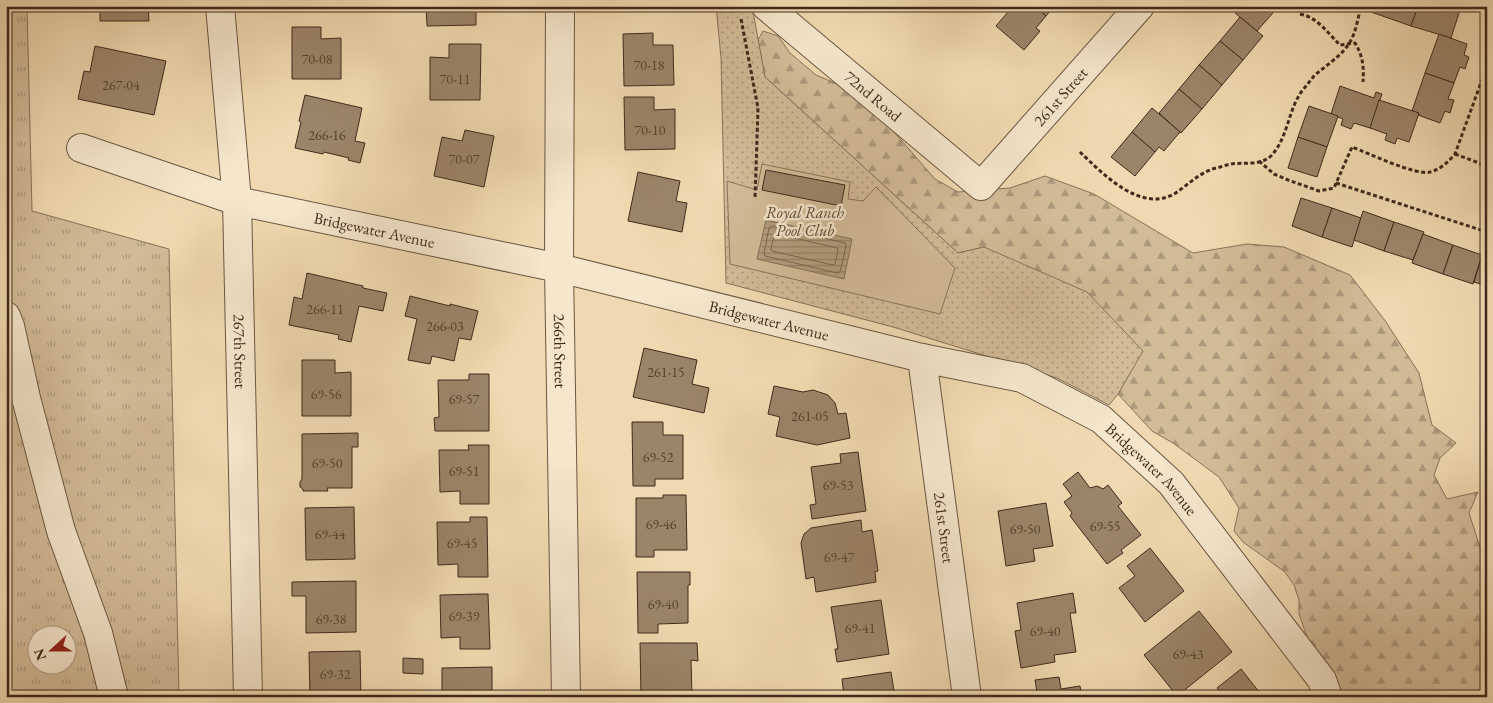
<svg xmlns="http://www.w3.org/2000/svg" width="1493" height="703" font-family="'EB Garamond',serif">
<style>
.grass{fill:url(#grass-tufts);stroke:#88725a;fill-rule:evenodd}
.forest{fill:url(#forest-firs);stroke:#88725a}
.park{fill:url(#park-dots);stroke:#88725a}
.garden{fill:#d2bb97;stroke:#88725a}
.water{fill:url(#water-rules);stroke:#857057}
.lines{fill:none;stroke-linecap:round;stroke-linejoin:round}
.shore{stroke:#7a644e;stroke-width:1}
.building{fill:#9b8569;stroke:#3f2a1d}
.minor-casing{stroke:#6b5642;stroke-width:30}
.path{stroke:#3f2a1d;stroke-width:3;stroke-dasharray:4 2.5;stroke-linecap:butt}
.minor{stroke:#f5e6cc;stroke-width:28}
.labels{text-anchor:middle;stroke-width:5;stroke-linejoin:round;paint-order:stroke}
.number-label{font-size:14px;fill:#564130}
.street-label{font-size:16px;fill:#3f2a1d;stroke:#f5e6cc}
.park-label{font-size:16px;font-style:italic;fill:#5c4735;stroke:#f5e6cc}
</style>
<defs>
<pattern id="grass-tufts" width="24" height="20" patternUnits="userSpaceOnUse" patternTransform="scale(1.25)"><rect width="24" height="20" fill="#d2bb97"/><path d="M3 7l-1-3M5 7V3M7 7l1-3M15 17l-1-3M17 17v-4M19 17l1-3" fill="none" stroke="#ac987b"/></pattern>
<pattern id="forest-firs" width="22" height="20" patternUnits="userSpaceOnUse" patternTransform="scale(1.25)"><rect width="22" height="20" fill="#d2bb97"/><path d="M5 1l3.5 6h-7zM16 11l3.5 6h-7z" fill="#ac987b"/></pattern>
<pattern id="park-dots" width="8" height="8" patternUnits="userSpaceOnUse" patternTransform="scale(1.25)"><rect width="8" height="8" fill="#d2bb97"/><path d="M2 2h.1M6 6h.1" fill="none" stroke="#ac987b" stroke-width="1.8" stroke-linecap="round"/></pattern>
<pattern id="water-rules" width="6" height="5" patternUnits="userSpaceOnUse" patternTransform="scale(1.25)"><rect width="6" height="5" fill="#b49e7e"/><path d="M0 2.5h6" fill="none" stroke="#948167"/></pattern>
</defs>
<rect width="100%" height="100%" fill="#f0d9b0"/>
<filter id="stains"><feTurbulence type="fractalNoise" baseFrequency=".004" numOctaves="4"/><feColorMatrix values="0 0 0 0 .2 0 0 0 0 .09 0 0 0 0 .02 0 0 0 .5 -.17"/></filter>
<radialGradient id="worn" r=".72"><stop offset=".6" stop-color="#630" stop-opacity="0"/><stop offset="1" stop-color="#630" stop-opacity=".3"/></radialGradient>
<path class="grass" d="M6 6H27L32 211 169 249 179 697H6ZM38 636H68V666H38Z"/>
<path class="forest" d="M763 31 778 36 790 53 816 75 861 94 935 179 958 192 1010 188 1045 176 1094 194 1193 253 1247 244 1284 247 1350 275 1386 322 1419 373 1432 425 1456 443 1440 458 1434 475 1447 499 1478 492 1469 513 1487 569V697H1346L1315 660 1299 614V600L1294 585 1285 572 1243 542 1234 531 1239 508 1219 477 1173 443 1152 431 1118 394 1142 350 984 247 958 253 765 77 758 40Z"/>
<path class="park" d="M716 6H752L765 77 958 253 984 247 1087 292 1143 351 1118 394 1109 405 1057 378 893 327 726 283 721 58Z"/>
<path class="garden" d="M762 164 850 182 848 199 863 201 876 187 955 268 940 314 730 264 727 181 757 190Z"/>
<path class="water" d="M766 220 852 239 844 279 757 259Z"/>
<g class="lines">
<g class="shore">
<path d="M772 226 845 243 846 246 840 272 837 273 765 256 764 254 769 228Z"/>
<path d="M777 234 837 248 838 250 835 264 833 265 772 251 771 249 774 236Z"/>
</g>
</g>
<g class="building">
<path d="M100 6H148L149 21H100Z"/>
<path d="M426 6H476V25L427 26Z"/>
<path d="M1013 6H1035L1046 16 1036 28 1040 31 1024 50 996 26Z"/>
<path d="M1035 6H1054L1046 16Z"/>
<path d="M1240 6H1279L1257 31 1235 13Z"/>
<path d="M1373 6H1418L1411 26 1371 12Z"/>
<path d="M1418 6H1449L1460 10 1451 38 1411 26Z"/>
<path d="M1240 17 1263 36 1243 60 1220 41Z"/>
<path d="M292 27H321V39L341 38V79H292Z"/>
<path d="M653 33V45H673L674 85 624 86 623 34Z"/>
<path d="M1439 34 1467 44 1464 55 1469 57 1465 69 1460 67 1454 83 1425 73Z"/>
<path d="M1220 41 1243 60 1222 85 1199 65Z"/>
<path d="M449 44H481L480 100H430V57L449 58Z"/>
<path d="M95 46 166 61 154 115 78 99 84 71 90 72Z"/>
<path d="M1199 65 1222 85 1202 109 1179 89Z"/>
<path d="M1425 73 1454 83 1448 99 1454 100 1450 113 1445 111 1440 123 1418 115 1419 113 1412 111Z"/>
<path d="M1340 86 1374 98 1376 92 1382 94 1370 128 1354 123 1351 129 1341 125 1343 119 1331 114Z"/>
<path d="M1179 89 1202 109 1181 133 1159 113Z"/>
<path d="M305 95 362 108 355 141 365 143 360 163 348 160 349 158 324 152 323 154 295 148 301 122 299 121Z"/>
<path d="M624 97H654V110L675 109V149L625 150Z"/>
<path d="M1379 100 1419 113 1409 142 1397 138 1395 144 1385 140 1387 134 1370 128Z"/>
<path d="M1309 106 1338 116 1327 147 1298 137Z"/>
<path d="M1152 108 1180 132 1164 151 1159 147 1155 152 1132 132Z"/>
<path d="M465 130 494 136 484 187 434 176 442 137 462 141Z"/>
<path d="M1132 132 1155 152 1135 176 1111 157Z"/>
<path d="M1298 137 1327 147 1317 177 1288 168Z"/>
<path d="M766 170 845 185 841 206 762 190Z"/>
<path d="M638 172 680 181 676 201 687 203 682 232 628 221Z"/>
<path d="M1301 198 1332 208 1322 237 1292 226Z"/>
<path d="M1332 208 1361 218 1352 247 1322 237Z"/>
<path d="M1363 211 1394 222 1384 251 1354 240Z"/>
<path d="M1394 222 1424 232 1413 260 1384 251Z"/>
<path d="M1423 234 1453 245 1443 274 1412 263Z"/>
<path d="M1453 245 1482 255 1473 284 1443 274Z"/>
<path d="M1483 253 1487 254V286L1474 282Z"/>
<path d="M307 273 363 286V288L387 293 383 311 359 306 351 342 338 339 339 335 289 325 294 297 302 299Z"/>
<path d="M410 296 450 306V304L478 311 471 340 459 338 454 361 432 356 430 364 408 360 417 319 405 316Z"/>
<path d="M644 348 697 360 692 384 709 388 704 413 633 397Z"/>
<path d="M302 360H335V373L351 372V416H302Z"/>
<path d="M469 374H489V431H435L434 418 439 417 438 380H469Z"/>
<path d="M774 386 803 392 813 390 828 395 835 403 838 414 846 413 850 438 817 445 776 436 780 417 768 414Z"/>
<path d="M632 422H663V435H683V479H655V486H633Z"/>
<path d="M358 433V447H352V488H327L328 491H303V489L300 487V482L302 479V434Z"/>
<path d="M468 445H489V504H460V491L440 492 439 450H469Z"/>
<path d="M858 452 866 511 812 519 810 505 816 504 811 467 841 463 840 454Z"/>
<path d="M1078 472 1090 488 1097 486 1103 489 1108 485 1122 503 1118 506 1141 535 1121 550 1123 553 1107 564 1070 516 1072 513 1064 502 1072 496 1063 484Z"/>
<path d="M663 495H686L687 550H654V557H636V498H663Z"/>
<path d="M1046 503 1053 546 1033 549 1035 561 1006 566 998 511Z"/>
<path d="M354 507 355 559 306 560 305 508Z"/>
<path d="M470 517H487L488 577H458V564L438 565 437 522H470Z"/>
<path d="M861 520 862 532 872 530 878 571 875 572 876 582 816 592 814 577 806 579 801 543 804 534 811 528Z"/>
<path d="M1150 548 1184 591 1145 622 1119 588 1135 576 1127 566Z"/>
<path d="M637 572H690V585H688V623L658 624V633H638Z"/>
<path d="M356 581V632L306 633V596H292V582Z"/>
<path d="M1073 593 1076 613H1070L1076 652 1054 655 1055 662 1021 668 1015 631 1021 630 1017 603Z"/>
<path d="M479 594H488L490 649H460V637L441 638 440 595Z"/>
<path d="M881 600 889 654 837 662 835 649H838L831 607Z"/>
<path d="M1199 611 1232 652 1177 696 1144 655Z"/>
<path d="M640 643H697L698 661 691 660 692 697H641Z"/>
<path d="M360 651 361 697H310L309 652Z"/>
<path d="M403 658 423 659V674L403 673Z"/>
<path d="M492 667V697H442V668Z"/>
<path d="M1241 669 1263 697H1224L1217 688Z"/>
<path d="M891 672 895 697H844L842 679Z"/>
<path d="M1059 677 1061 689 1080 686 1082 697H1031V694L1037 693 1035 680Z"/>
</g>
<g class="lines">
<defs>
<g id="minor">
<path id="s1" d="M220 6 237 201 248 697"/>
<path id="s2" d="M560 6 559 268 566 697"/>
<path id="s3" d="M766 6 981 186 1140 6"/>
<path id="s4" d="M81 148 237 201 559 268 922 358 1022 378 1101 419 1171 483 1322 680 1328 697"/>
<path d="M6 316 10 326 26 398 61 531 98 633 114 697"/>
<path id="s5" d="M922 358 967 697"/>
</g>
</defs>
<use href="#minor" class="minor-casing"/>
<g class="path">
<path d="M1300 14C1317 17 1328 33 1340 45L1355 43C1363 56 1364 67 1363 82"/>
<path d="M741 19 758 108 755 199"/>
<path d="M1080 152C1102 173 1140 213 1174 194 1188 185 1200 172 1216 168 1221 167 1226 165 1231 164 1244 162 1260 166 1271 156 1288 138 1288 110 1302 91 1306 86 1310 81 1314 76 1326 65 1341 57 1350 42 1356 32 1358 18 1361 6"/>
<path d="M1455 154 1487 166"/>
<path d="M1259 161 1274 174 1288 180 1319 191 1334 188 1352 147C1368 153 1416 176 1430 172 1441 169 1448 162 1455 154L1487 66"/>
<path d="M1336 183 1487 232"/>
</g>
<use href="#minor" class="minor"/>
</g>
<g class="labels">
<g class="number-label">
<text x="317" y="64">70-08</text>
<text x="649" y="70">70-18</text>
<text x="455" y="84">70-11</text>
<text x="121" y="90">267-04</text>
<text x="650" y="135">70-10</text>
<text x="327" y="140">266-16</text>
<text x="464" y="164">70-07</text>
<text x="325" y="314">266-11</text>
<text x="445" y="331">266-03</text>
<text x="666" y="377">261-15</text>
<text x="326" y="399">69-56</text>
<text x="464" y="404">69-57</text>
<text x="810" y="421">261-05</text>
<text x="658" y="462">69-52</text>
<text x="327" y="468">69-50</text>
<text x="464" y="476">69-51</text>
<text x="838" y="490">69-53</text>
<text x="661" y="529">69-46</text>
<text x="1105" y="531">69-55</text>
<text x="1025" y="534">69-50</text>
<text x="330" y="539">69-44</text>
<text x="462" y="548">69-45</text>
<text x="839" y="562">69-47</text>
<text x="663" y="609">69-40</text>
<text x="464" y="621">69-39</text>
<text x="331" y="624">69-38</text>
<text x="860" y="633">69-41</text>
<text x="1045" y="636">69-40</text>
<text x="1188" y="659">69-43</text>
<text x="335" y="679">69-32</text>
</g>
<g class="street-label">
<text dy="6" stroke="none"><textPath href="#s3" startOffset="140">72nd Road</textPath></text>
<text dy="6" stroke="none"><textPath href="#s3" startOffset="400">261st Street</textPath></text>
<text dy="6" stroke="none"><textPath href="#s4" startOffset="305">Bridgewater Avenue</textPath></text>
<text dy="6" stroke="none"><textPath href="#s4" startOffset="710">Bridgewater Avenue</textPath></text>
<text dy="6" stroke="none"><textPath href="#s1" startOffset="346">267th Street</textPath></text>
<text dy="6" stroke="none"><textPath href="#s2" startOffset="345">266th Street</textPath></text>
<text dy="6" stroke="none"><textPath href="#s4" startOffset="1130">Bridgewater Avenue</textPath></text>
<text dy="6" stroke="none"><textPath href="#s5" startOffset="171">261st Street</textPath></text>
</g>
<g class="park-label">
<text x="805" y="218">Royal Ranch<tspan x="805" dy="18">Pool Club</tspan></text>
</g>
</g>
<rect width="1493" height="703" fill="none" stroke="#f0d9b0" stroke-width="25"/>
<rect x="8" y="8" width="1478" height="688" fill="none" stroke="#3f2a1d" stroke-width="2.5"/>
<rect x="12" y="12" width="1468" height="678" fill="none" stroke="#3f2a1d"/>
<g transform="translate(52 650) rotate(249)"><circle r="24" fill="#f5e6cc" stroke="#ac9b86"/>
<path d="M0-4L9 19L0 12L-9 19Z" fill="#8f2418"/>
<text y="-8" font-size="14" font-weight="bold" text-anchor="middle" fill="#3f2a1d">N</text>
</g>
<rect width="100%" height="100%" filter="url(#stains)"/>
<rect width="100%" height="100%" fill="url(#worn)"/>
</svg>
